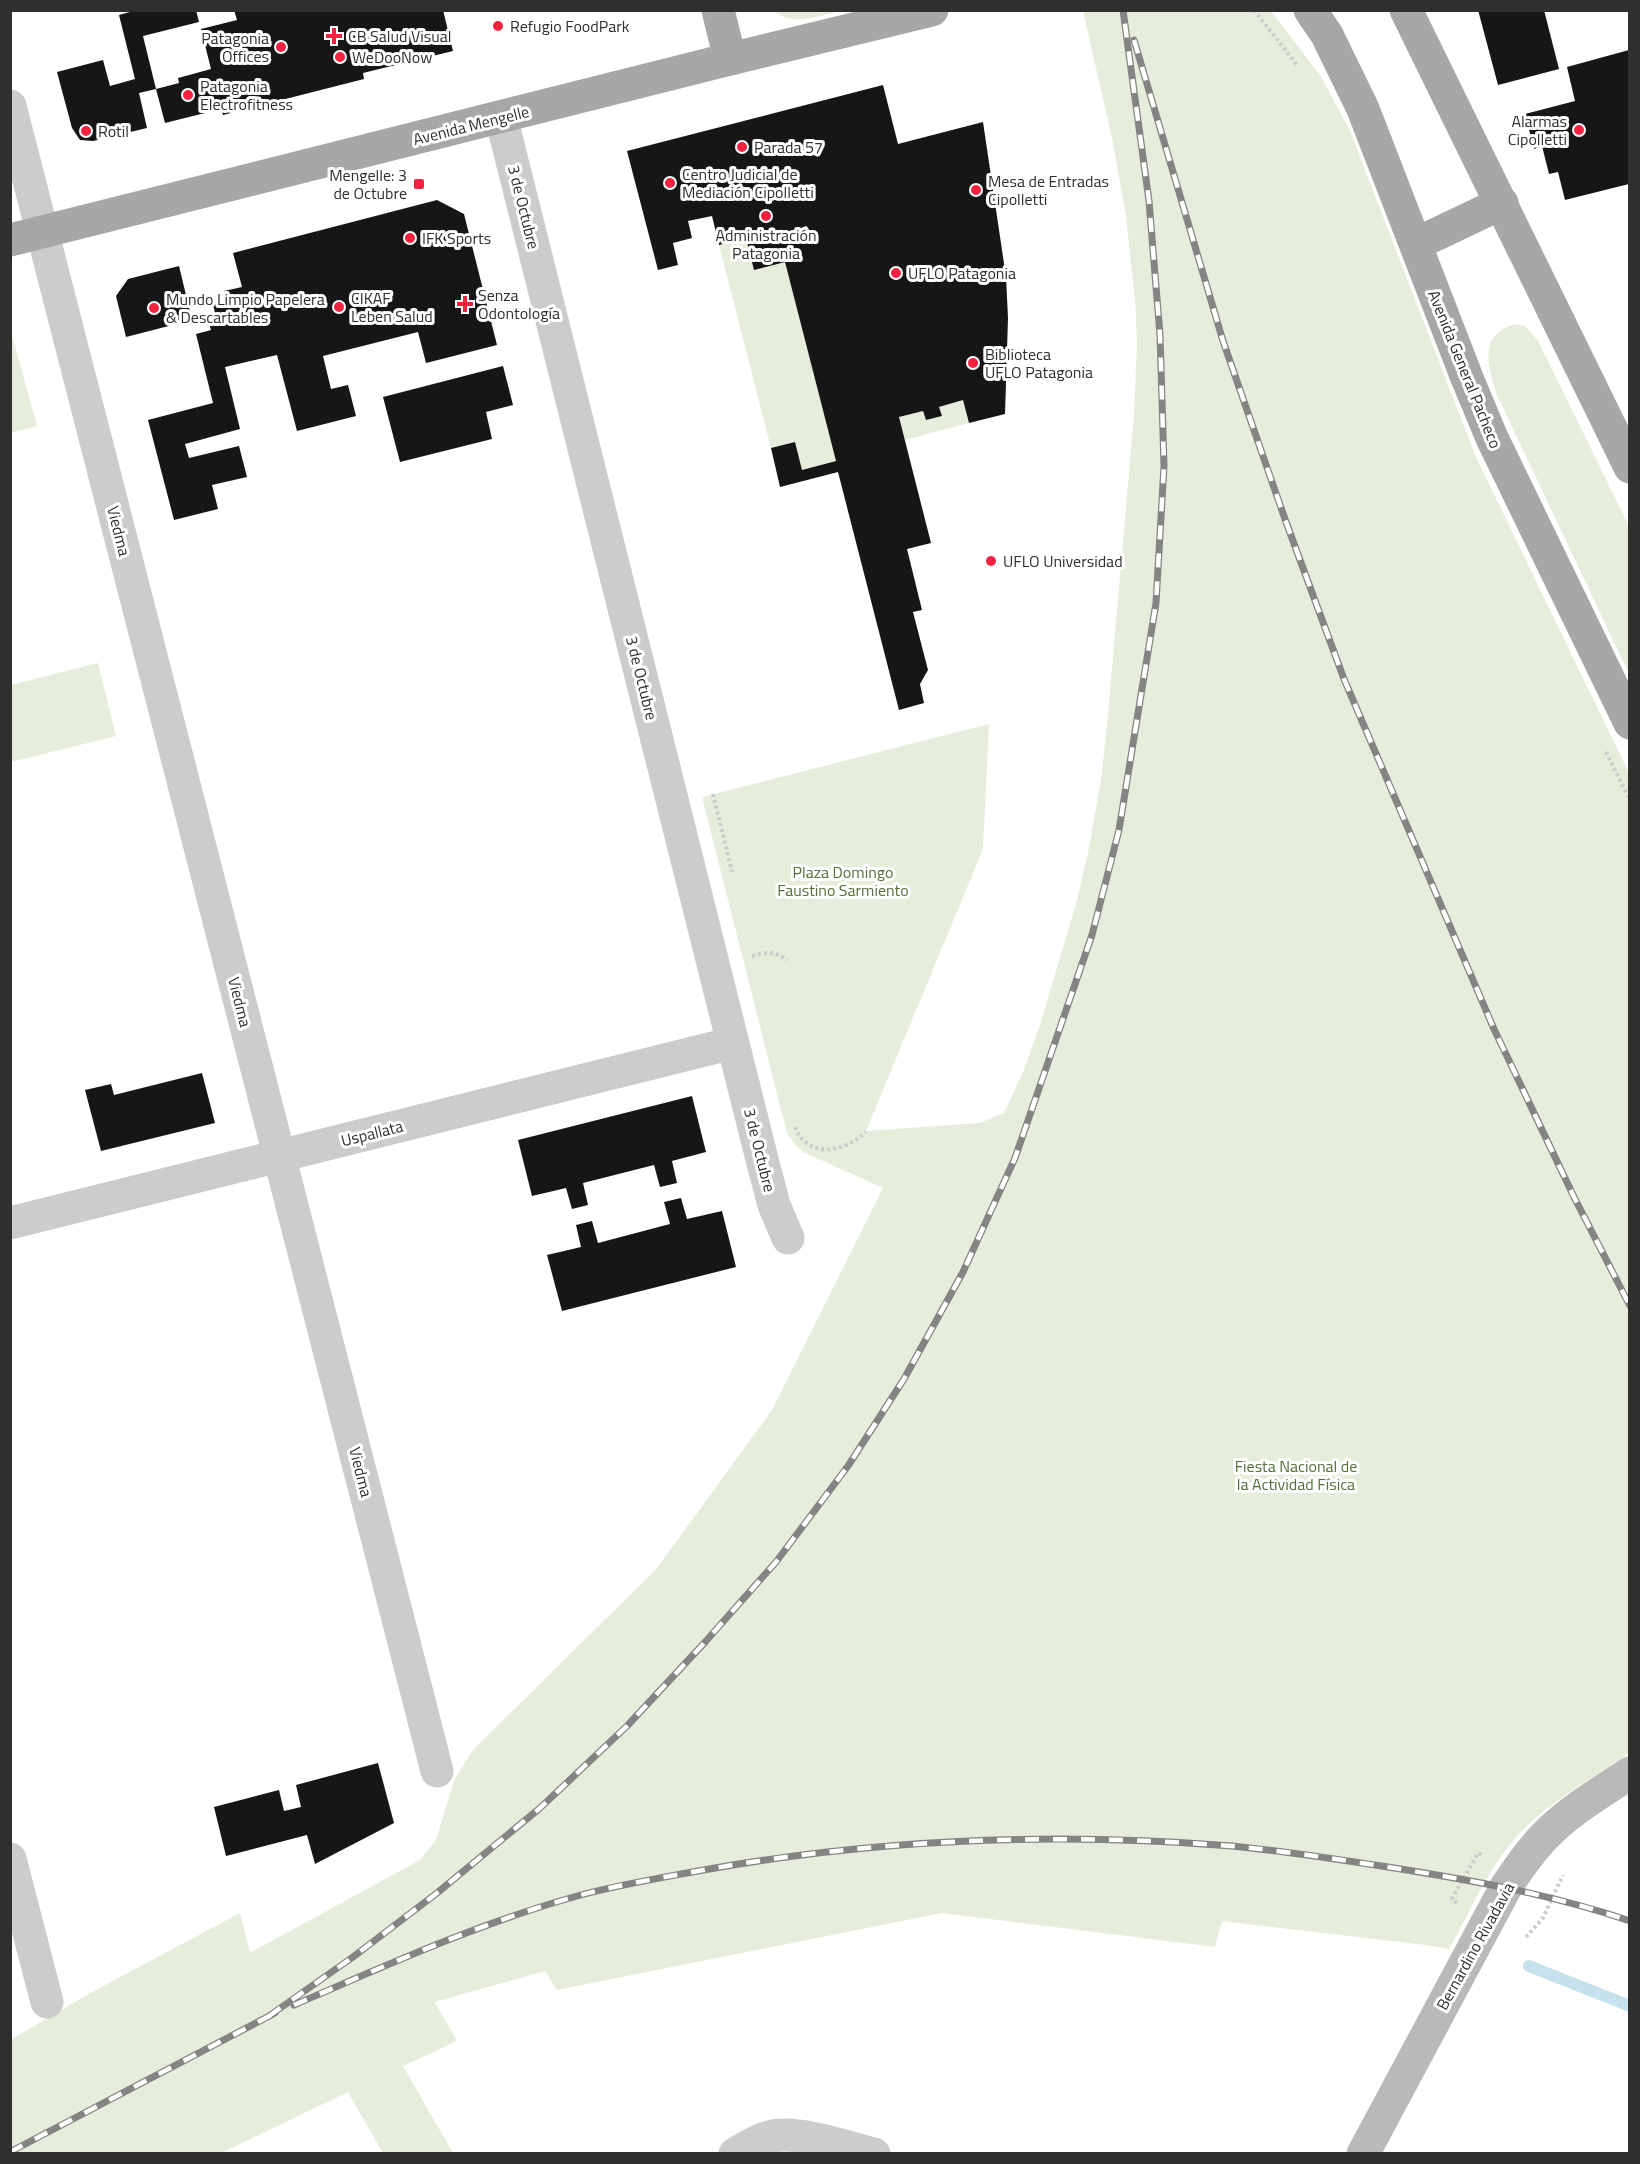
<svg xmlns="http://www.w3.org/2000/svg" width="1640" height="2164" font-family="'Titillium Web',sans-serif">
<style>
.green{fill:#e6eedb}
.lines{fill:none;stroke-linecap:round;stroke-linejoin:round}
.stream{stroke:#c6e2ef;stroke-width:12}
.building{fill:#161616}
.path{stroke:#ccc;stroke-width:4;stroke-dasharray:3 3;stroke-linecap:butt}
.minor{stroke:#ccc;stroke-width:33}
.secondary{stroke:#b9b9b9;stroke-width:33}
.primary{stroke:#a7a7a7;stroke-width:33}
.rail-casing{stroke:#848484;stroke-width:7}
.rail{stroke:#fff;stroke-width:4.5;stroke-dasharray:14;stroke-linecap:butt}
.poi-dot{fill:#f6213f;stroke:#fff;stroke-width:2}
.labels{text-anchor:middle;stroke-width:6;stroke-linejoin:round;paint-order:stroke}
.poi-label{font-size:16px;fill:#2f2f2f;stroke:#fff;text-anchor:start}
.street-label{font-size:16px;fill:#2f2f2f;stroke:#fff}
.park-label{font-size:16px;fill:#566f38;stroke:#fff}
</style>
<rect width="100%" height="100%" fill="#fff"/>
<g class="green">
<path d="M774 11H840C818 16 794 27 774 11Z"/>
<path d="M1083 11H1271L1320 75 1350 131 1476 457 1629 773V1753C1590 1780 1543 1805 1512 1842 1486 1873 1469 1914 1449 1949L1426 1945 1222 1921 1215 1947 942 1913 557 1990 545 1971 435 2002 457 2041 403 2066 453 2153H383L348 2092 221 2153H11L10 2040 94 1991 240 1913 250 1953 420 1860 436 1840 454 1781 471 1752 657 1568 772 1410 883 1188 803 1152 794 1143 787 1133 702 797 989 724 983 849 866 1131 980 1123 1004 1113 1023 1072 1040 1025 1076 904 1088 853 1101 780 1107 726 1134 415 1137 341 1135 300 1126 216 1112 138Z"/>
<path d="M746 238 754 270 785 262 836 461 802 470 795 442 771 448 719 245Z"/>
<path d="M1515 324 1525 326 1538 341 1629 526V674L1496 393C1487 363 1479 335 1515 324Z"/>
<path d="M10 328 37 426 11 433H10Z"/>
<path d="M963 400 969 423 905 440 899 417 923 411 926 420 941 416 939 407Z"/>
<path d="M98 663 116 736 11 762V685Z"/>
</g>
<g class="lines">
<path class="stream" d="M1529 1966 1630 2006"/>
</g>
<g class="building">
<path d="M137 10H196L199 22 143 36 156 89 179 83 178 78 211 69 201 29 237 20 234 10H443L453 51 363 73 364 79 223 115 221 109 165 123 156 89 139 93 147 128 93 141 80 140 72 128 57 72 103 60 110 86 135 79 119 15Z"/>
<path d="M1478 10H1544L1559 69 1498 85Z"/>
<path d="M1629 50V184L1565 200 1558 172 1549 174 1542 146 1534 149 1525 114 1575 101 1567 67Z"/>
<path d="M883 85 898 144 983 122 1006 277 1008 318 1005 414 969 423 963 400 939 407 942 416 926 420 923 411 899 417 931 543 907 549 922 610 913 612 928 670 920 684 924 703 899 710 838 472 780 487 771 448 795 442 802 470 836 461 785 262 754 270 746 238 719 245 712 216 688 221 692 238 673 243 678 265 658 270 627 151Z"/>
<path d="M437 200 464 214 497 345 426 363 418 332 323 356 331 389 348 385 356 416 297 431 277 355 225 367 240 429 185 444 189 458 239 446 247 477 212 485 218 509 174 520 148 420 213 403 196 334 211 330 208 320 216 318 213 304 226 301 224 291 242 287 233 253Z"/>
<path d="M179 266 192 320 126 337 116 296 128 279Z"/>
<path d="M503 366 513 405 486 412 492 439 400 462 383 397Z"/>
<path d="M202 1073 215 1123 101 1151 85 1090 111 1084 114 1095Z"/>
<path d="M692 1096 706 1152 672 1161 677 1183 660 1187 654 1165 583 1183 588 1205 572 1209 566 1188 532 1196 518 1140Z"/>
<path d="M681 1198 687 1219 722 1211 736 1267 562 1311 547 1255 581 1247 576 1225 592 1221 598 1243 670 1224 664 1202Z"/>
<path d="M378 1763 394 1823 315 1864 307 1835 226 1856 214 1807 279 1790 284 1811 301 1807 296 1785Z"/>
</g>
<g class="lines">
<g class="path">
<path d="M1254 10 1297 65"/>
<path d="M1606 752 1630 800"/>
<path d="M713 794 732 872"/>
<path d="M752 956C767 952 775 951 787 960"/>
<path d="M795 1127C808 1160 845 1152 866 1132"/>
<path d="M1457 1903 1452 1899 1478 1853 1483 1855"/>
<path d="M1526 1937 1543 1918 1563 1875"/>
</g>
<g class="minor">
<path d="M10 106 437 1771"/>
<path d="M501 117 764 1167 774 1205 788 1238"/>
<path d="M10 1223 733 1043"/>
<path d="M10 1859 47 2002"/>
<path d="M735 2154C747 2147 759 2139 773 2136 800 2131 847 2147 874 2154"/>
</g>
<path class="secondary" d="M1363 2154 1506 1887C1517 1870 1529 1853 1543 1838 1567 1812 1600 1793 1630 1773"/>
<g class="primary">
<path d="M718 10 730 59"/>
<path d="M1310 10 1327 35 1363 109 1467 378 1492 438 1630 723"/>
<path d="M1406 10 1630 467"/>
<path d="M10 240 730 59 932 10"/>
<path d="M1416 244 1502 203"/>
</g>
<defs>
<g id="rail">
<path d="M1134 40 1223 341 1286 522 1344 679 1494 1029 1574 1197 1630 1306"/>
<path d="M294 2005C385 1966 475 1925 570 1898 611 1886 655 1879 698 1871 873 1839 1054 1832 1232 1846 1284 1851 1336 1859 1388 1867 1470 1880 1551 1894 1630 1921"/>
<path d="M269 2016 353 1957 437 1893 540 1808 627 1726 706 1641 776 1562 848 1466 904 1379 963 1272 1015 1158 1092 935 1119 830 1156 603 1164 466 1160 335 1149 201 1123 10"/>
<path d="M10 2152 275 2013"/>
</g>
</defs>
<use href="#rail" class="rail-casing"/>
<use href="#rail" class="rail"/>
</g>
<g class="poi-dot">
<circle cx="498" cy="26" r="6"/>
<path d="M331 27h6v6h6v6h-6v6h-6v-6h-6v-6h6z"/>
<circle cx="281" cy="47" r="6"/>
<circle cx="340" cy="57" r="6"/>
<circle cx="188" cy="95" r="6"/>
<circle cx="1579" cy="130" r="6"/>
<circle cx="86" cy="131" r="6"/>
<circle cx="742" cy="147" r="6"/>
<circle cx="670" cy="183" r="6"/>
<rect x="413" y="178" width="12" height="12" rx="3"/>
<circle cx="976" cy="190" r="6"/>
<circle cx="766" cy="216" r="6"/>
<circle cx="410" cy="238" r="6"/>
<circle cx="896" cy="273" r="6"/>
<path d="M462 295h6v6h6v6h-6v6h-6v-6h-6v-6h6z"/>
<circle cx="339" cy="307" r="6"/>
<circle cx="154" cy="308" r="6"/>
<circle cx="973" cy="363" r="6"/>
<circle cx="991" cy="561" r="6"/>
</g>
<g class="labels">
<g class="poi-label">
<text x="510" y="32">Refugio FoodPark</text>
<text x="348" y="42">CB Salud Visual</text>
<text x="269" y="44" text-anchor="end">Patagonia<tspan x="269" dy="18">Offices</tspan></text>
<text x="352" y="63">WeDooNow</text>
<text x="200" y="92">Patagonia<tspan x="200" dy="18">Electrofitness</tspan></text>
<text x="1567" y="127" text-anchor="end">Alarmas<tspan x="1567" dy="18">Cipolletti</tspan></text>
<text x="98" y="137">Rotil</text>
<text x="754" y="153">Parada 57</text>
<text x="682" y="180">Centro Judicial de<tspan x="682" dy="18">Mediación Cipolletti</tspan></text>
<text x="407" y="181" text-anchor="end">Mengelle: 3<tspan x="407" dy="18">de Octubre</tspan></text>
<text x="988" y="187">Mesa de Entradas<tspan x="988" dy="18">Cipolletti</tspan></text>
<text x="766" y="241" text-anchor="middle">Administración<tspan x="766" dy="18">Patagonia</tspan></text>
<text x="422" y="244">IFK Sports</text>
<text x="908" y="279">UFLO Patagonia</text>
<text x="478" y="301">Senza<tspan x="478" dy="18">Odontología</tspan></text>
<text x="351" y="304">CIKAF<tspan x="351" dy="18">Leben Salud</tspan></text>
<text x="166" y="305">Mundo Limpio Papelera<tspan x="166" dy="18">&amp; Descartables</tspan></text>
<text x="985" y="360">Biblioteca<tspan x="985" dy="18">UFLO Patagonia</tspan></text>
<text x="1003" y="567">UFLO Universidad</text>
</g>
<g class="street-label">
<text transform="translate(471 125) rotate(-14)" y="6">Avenida Mengelle</text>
<text transform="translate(524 207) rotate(76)" y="6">3 de Octubre</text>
<text transform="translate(1465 369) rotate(68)" y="6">Avenida General Pacheco</text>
<text transform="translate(119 531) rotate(76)" y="6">Viedma</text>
<text transform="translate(642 678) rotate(76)" y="6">3 de Octubre</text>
<text transform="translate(240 1002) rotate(76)" y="6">Viedma</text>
<text transform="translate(372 1133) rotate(-14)" y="6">Uspallata</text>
<text transform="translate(760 1150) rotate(76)" y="6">3 de Octubre</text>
<text transform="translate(361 1472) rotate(76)" y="6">Viedma</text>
<text transform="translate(1475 1946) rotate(-61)" y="6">Bernardino Rivadavia</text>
</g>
<g class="park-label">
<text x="843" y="878">Plaza Domingo<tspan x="843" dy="18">Faustino Sarmiento</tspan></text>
<text x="1296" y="1472">Fiesta Nacional de<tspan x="1296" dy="18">la Actividad Física</tspan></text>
</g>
</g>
<rect width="1640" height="2164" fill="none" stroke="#2f2f2f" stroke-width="24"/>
</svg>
